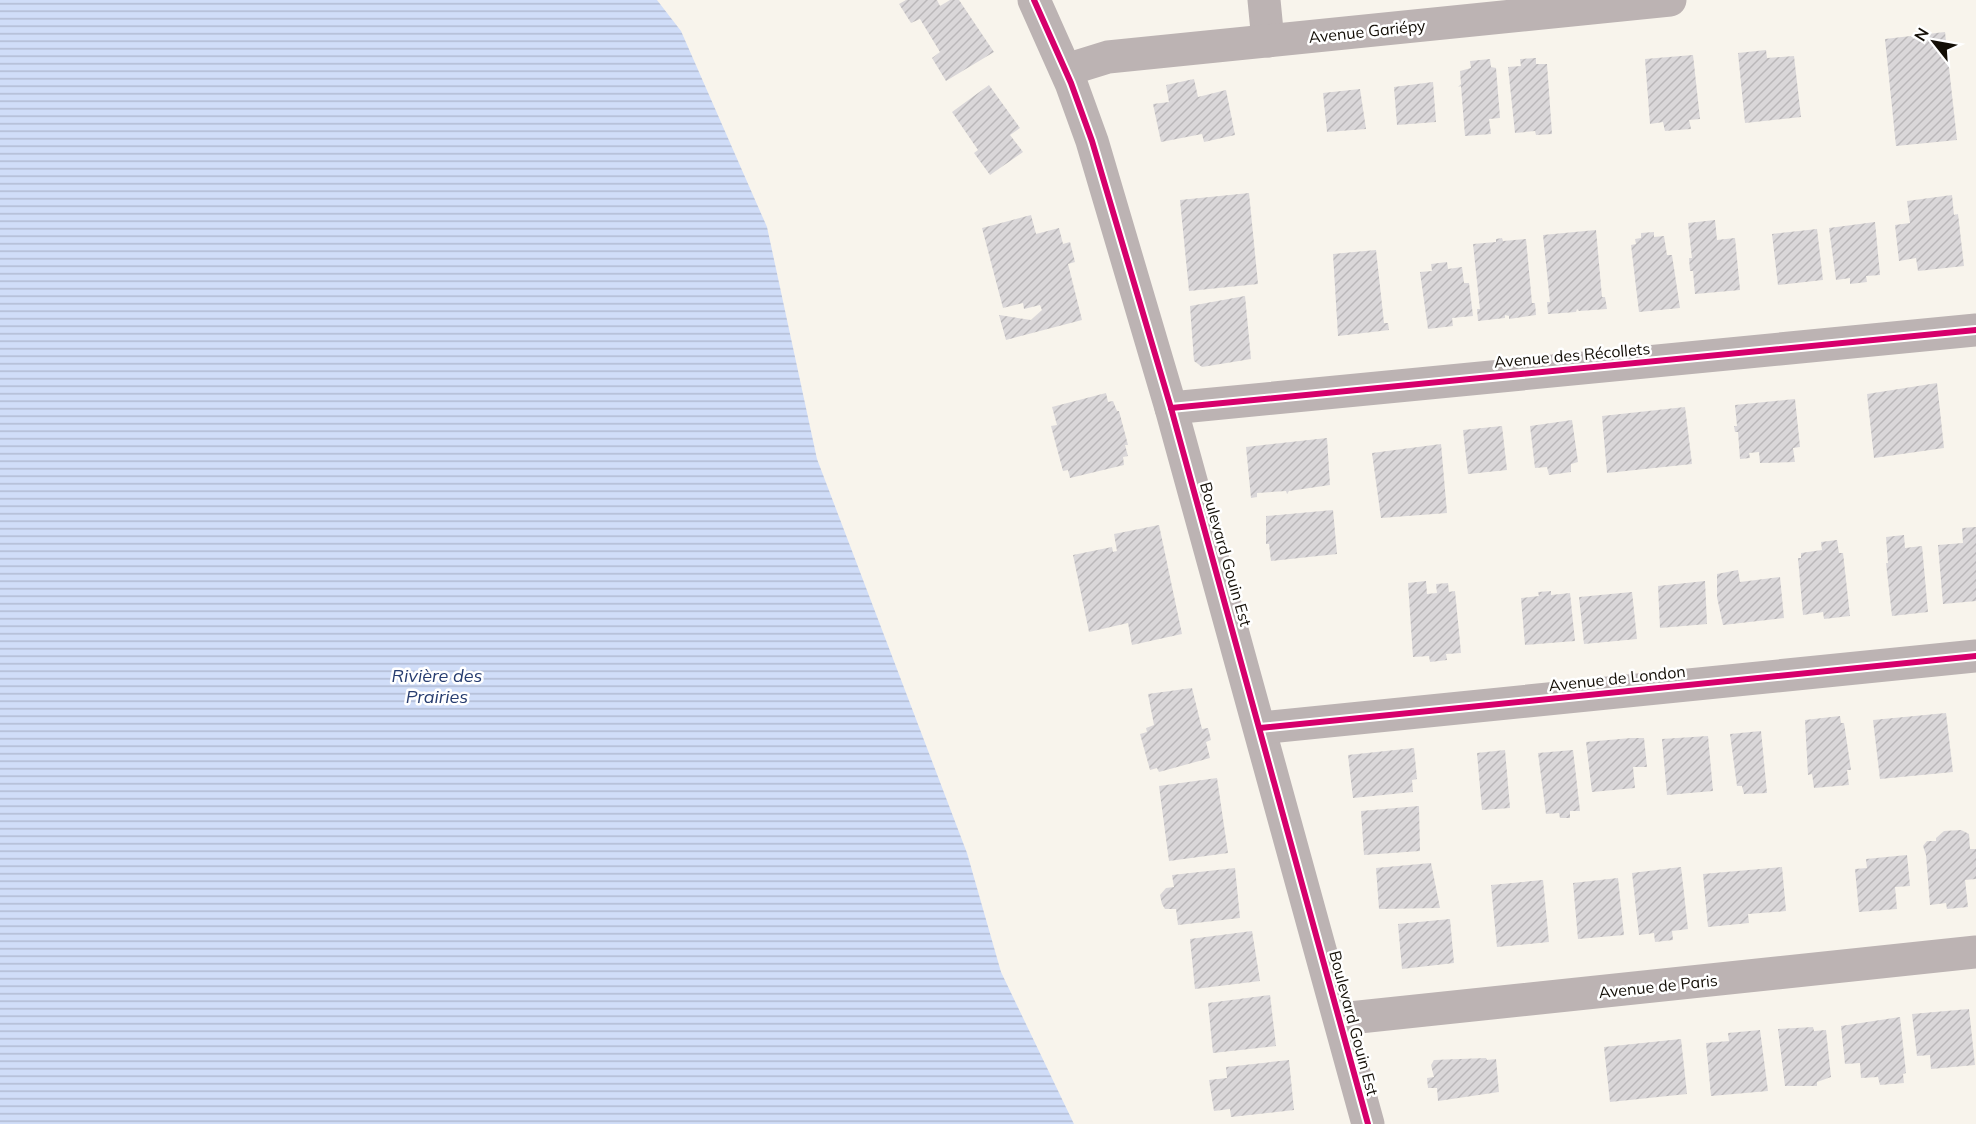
<svg xmlns="http://www.w3.org/2000/svg" width="1976" height="1124" font-family="Mulish,sans-serif">
<style>
.water{fill:url(#water-rules)}
.building{fill:url(#building-hatch)}
.lines{fill:none;stroke-linecap:round;stroke-linejoin:round}
.minor{stroke:#bcb3b3;stroke-width:33}
.cycleway-casing{stroke:#fff;stroke-width:10}
.cycleway{stroke:#d6006c;stroke-width:6}
.labels{text-anchor:middle;stroke-width:5;stroke-linejoin:round;paint-order:stroke}
.street-label{font-size:16px;fill:#130e06;stroke:#fff}
.water-label{font-size:18px;font-style:italic;fill:#273d70;stroke:#fff}
</style>
<defs>
<pattern id="water-rules" width="6" height="5" patternUnits="userSpaceOnUse" patternTransform="scale(1.5)"><rect width="6" height="5" fill="#d0ddf8"/><path d="M0 2.5h6" fill="none" stroke="#b2bcd3"/></pattern>
<pattern id="building-hatch" width="6" height="6" patternUnits="userSpaceOnUse" patternTransform="scale(1.5)"><rect width="6" height="6" fill="#dad7d9"/><path d="M-1 1l2-2M0 6l6-6M5 7l2-2" fill="none" stroke="#bab7b9"/></pattern>
</defs>
<rect width="100%" height="100%" fill="#f8f4ec"/>
<path class="water" d="M0 0H657L681 31 767 227 817 459 967 853 1001 972 1074 1124H0Z"/>
<g class="building">
<path d="M906 0H937L940 6 950 0H959L994 52 946 81 932 58 940 52 920 19 911 23 899 4Z"/>
<path d="M1945 32 1957 140 1896 146 1885 39Z"/>
<path d="M1766 50 1767 58 1794 56 1801 117 1745 123 1738 53Z"/>
<path d="M1693 55 1700 119 1689 120 1691 129 1665 131 1663 122 1650 124 1645 59Z"/>
<path d="M1536 58V64H1547L1552 134 1536 135 1535 131 1515 133 1508 67 1521 66 1520 59Z"/>
<path d="M1490 59 1491 67 1496 68 1500 118 1489 119 1491 134 1465 136 1461 86 1458 87 1461 84 1460 71 1471 68 1470 61Z"/>
<path d="M1194 79 1198 97 1226 90 1235 135 1204 142 1202 134 1161 142 1153 104 1169 102 1166 85Z"/>
<path d="M1433 82 1436 122 1397 125 1394 87Z"/>
<path d="M989 85 1020 128 1010 135 1023 152 990 175 974 153 978 150 952 112Z"/>
<path d="M1360 89 1366 129 1327 132 1323 93Z"/>
<path d="M1249 193 1258 284 1189 291 1180 200Z"/>
<path d="M1952 195 1954 215 1958 214 1964 266 1918 271 1916 258 1899 261 1895 225 1910 223 1907 201Z"/>
<path d="M1031 215 1036 234 1059 228 1063 244 1070 242 1075 262 1068 264 1082 320 1006 340 999 315 1031 320 1042 310 1040 305 1024 309 1023 303 1003 308 982 228Z"/>
<path d="M1715 220 1717 240 1735 238 1740 290 1695 294 1693 271H1690L1689 258H1692L1688 223Z"/>
<path d="M1875 222 1880 275 1866 276 1867 282 1850 284V278L1836 280 1829 228Z"/>
<path d="M1817 229 1823 280 1778 285 1772 234Z"/>
<path d="M1596 230 1602 297H1605L1607 309 1579 311 1577 309 1576 312 1548 314 1547 302H1550L1543 235Z"/>
<path d="M1654 232V237L1664 236 1667 255H1672L1680 308 1639 312 1631 245 1636 244 1635 239 1641 238V233Z"/>
<path d="M1502 238 1503 241 1526 239 1532 303H1535L1536 315 1509 319V316L1505 315V318L1478 321 1477 309H1480L1473 244 1496 242V239Z"/>
<path d="M1376 250 1384 323H1388L1389 330 1338 336 1333 254Z"/>
<path d="M1447 262 1448 269 1462 267 1464 283H1469L1473 316 1452 318 1453 326 1428 329 1420 272 1432 271 1431 264Z"/>
<path d="M1245 296 1251 359 1202 367 1194 361 1190 306Z"/>
<path d="M1937 383 1944 448 1874 458 1867 394Z"/>
<path d="M1106 393 1108 402 1113 401 1117 411H1119L1128 445H1125L1128 456 1123 457 1124 465 1070 478 1068 470 1063 471 1051 426 1057 425 1052 407Z"/>
<path d="M1795 399 1800 447 1793 448 1795 462 1760 463 1759 452 1749 453 1750 458 1740 459 1738 432H1735L1734 426H1737L1735 405Z"/>
<path d="M1685 407 1692 464 1607 473 1602 416Z"/>
<path d="M1572 420 1578 462 1571 464V472L1549 475 1547 467 1535 468 1530 426Z"/>
<path d="M1502 426 1507 470 1468 474 1463 430Z"/>
<path d="M1327 438 1330 485 1289 491 1287 494 1286 491 1257 493V497L1251 498 1246 447Z"/>
<path d="M1441 444 1447 513 1381 518 1372 453Z"/>
<path d="M1333 510 1337 554 1271 561 1269 544H1266V516Z"/>
<path d="M1159 525 1182 634 1132 645 1128 623 1089 632 1073 555 1112 547 1113 552 1117 551 1114 534Z"/>
<path d="M1976 527V601L1943 604 1938 545 1963 543 1962 528Z"/>
<path d="M1904 535 1905 548 1922 546 1928 612 1892 616 1886 563H1888L1886 537Z"/>
<path d="M1837 540 1839 553H1843L1850 616 1824 619 1823 612 1803 615 1798 558H1801V553L1822 550 1821 542Z"/>
<path d="M1738 570 1740 582 1780 577 1784 618 1723 625 1717 597V574Z"/>
<path d="M1426 581 1427 594 1437 593 1436 584 1448 583 1449 592 1455 591 1461 653 1446 654 1447 660 1430 662 1429 656 1413 657 1408 583Z"/>
<path d="M1705 581 1707 624 1660 628 1658 586Z"/>
<path d="M1551 591V595L1570 593 1575 641 1525 645 1521 598 1539 596 1538 592Z"/>
<path d="M1632 592 1637 639 1584 644 1579 597Z"/>
<path d="M1192 688 1202 729 1208 728 1211 740 1206 742 1210 758 1159 772 1157 768 1150 770 1140 734 1147 732 1146 728 1154 725 1148 694Z"/>
<path d="M1946 713 1953 772 1880 779 1873 720Z"/>
<path d="M1840 716 1841 723H1844L1851 770H1847L1849 785 1814 788 1812 774 1808 775 1805 720Z"/>
<path d="M1761 731 1767 793 1744 794 1742 786H1737L1730 734Z"/>
<path d="M1708 736 1713 791 1667 795 1662 739Z"/>
<path d="M1631 738H1644L1647 767H1633L1635 788 1592 792 1586 742Z"/>
<path d="M1414 748 1417 779 1412 780 1413 792 1353 798 1348 755Z"/>
<path d="M1505 750 1510 808 1482 810 1477 753Z"/>
<path d="M1573 750 1580 811H1570V818H1560L1559 813 1546 814 1538 753Z"/>
<path d="M1217 778 1228 853 1169 861 1159 786Z"/>
<path d="M1419 806 1420 851 1364 855 1361 811Z"/>
<path d="M1961 830 1969 834 1970 849H1976V879L1965 880 1968 907 1947 909 1946 903 1930 905 1926 855 1923 846 1927 841H1936V838L1944 831Z"/>
<path d="M1907 855 1910 886 1895 887 1897 909 1859 912 1855 869 1867 868 1866 859Z"/>
<path d="M1431 863 1440 908 1379 909 1376 868Z"/>
<path d="M1681 867 1688 929 1672 931 1673 940 1655 942 1654 933 1639 935 1632 873Z"/>
<path d="M1782 867 1786 911 1748 914 1749 923 1708 927 1703 874Z"/>
<path d="M1235 868 1240 918 1178 925 1176 909H1165L1162 904 1160 895 1166 888 1174 887 1172 875Z"/>
<path d="M1618 878 1624 935 1578 939 1573 883Z"/>
<path d="M1543 880 1549 942 1497 947 1491 885Z"/>
<path d="M1450 919 1454 963 1402 969 1398 924Z"/>
<path d="M1252 931 1260 981 1195 989 1190 939Z"/>
<path d="M1270 995 1276 1046 1213 1053 1208 1003Z"/>
<path d="M1969 1009 1975 1065 1931 1069 1930 1055 1917 1056 1912 1014Z"/>
<path d="M1900 1017 1906 1073 1903 1074 1904 1083 1880 1085 1878 1077 1861 1078 1860 1063 1845 1064 1841 1026Z"/>
<path d="M1813 1027 1814 1031 1826 1030 1831 1077 1817 1082V1086H1785L1778 1029Z"/>
<path d="M1760 1030 1768 1091 1711 1096 1706 1043 1729 1041 1728 1033Z"/>
<path d="M1681 1039 1687 1094 1610 1102 1604 1047Z"/>
<path d="M1486 1058 1487 1060 1496 1059 1499 1092 1438 1101 1437 1088H1428L1427 1078 1434 1077 1431 1065 1434 1060Z"/>
<path d="M1289 1060 1294 1110 1231 1117 1230 1109 1214 1111 1209 1080 1227 1078 1226 1067Z"/>
</g>
<g class="lines">
<g class="minor">
<path d="M1034 0 1071 83 1092 141 1171 408 1368 1124"/>
<path d="M1264 0 1268 41"/>
<path d="M1066 70 1108 57 1670 0"/>
<path d="M1171 408 1976 330"/>
<path d="M1260 728 1976 656"/>
<path d="M1340 1019 1976 952"/>
</g>
<defs>
<g id="cycleway">
<path d="M1034 0 1071 83 1092 141 1171 408 1368 1124"/>
<path d="M1171 408 1976 330"/>
<path d="M1260 728 1976 656"/>
</g>
</defs>
<use href="#cycleway" class="cycleway-casing"/>
<use href="#cycleway" class="cycleway"/>
</g>
<g class="labels">
<g class="street-label">
<text transform="translate(1367 31) rotate(-6)" y="6">Avenue Gariépy</text>
<text transform="translate(1572 355) rotate(-5)" y="6">Avenue des Récollets</text>
<text transform="translate(1226 554) rotate(74)" y="6">Boulevard Gouin Est</text>
<text transform="translate(1617 678) rotate(-6)" y="6">Avenue de London</text>
<text transform="translate(1658 986) rotate(-6)" y="6">Avenue de Paris</text>
<text transform="translate(1354 1023) rotate(75)" y="6">Boulevard Gouin Est</text>
</g>
<g class="water-label">
<text x="437" y="682">Rivière des<tspan x="437" dy="21">Prairies</tspan></text>
</g>
</g>
<g transform="translate(1934 42) rotate(301)" stroke="#ffffff" stroke-width="4.5" paint-order="stroke">
<path d="M0-4.5L10 22L0 15L-10 22Z" fill="#130e06"/>
<text y="-9" font-size="16" font-weight="bold" text-anchor="middle" fill="#130e06">N</text>
</g>
</svg>
